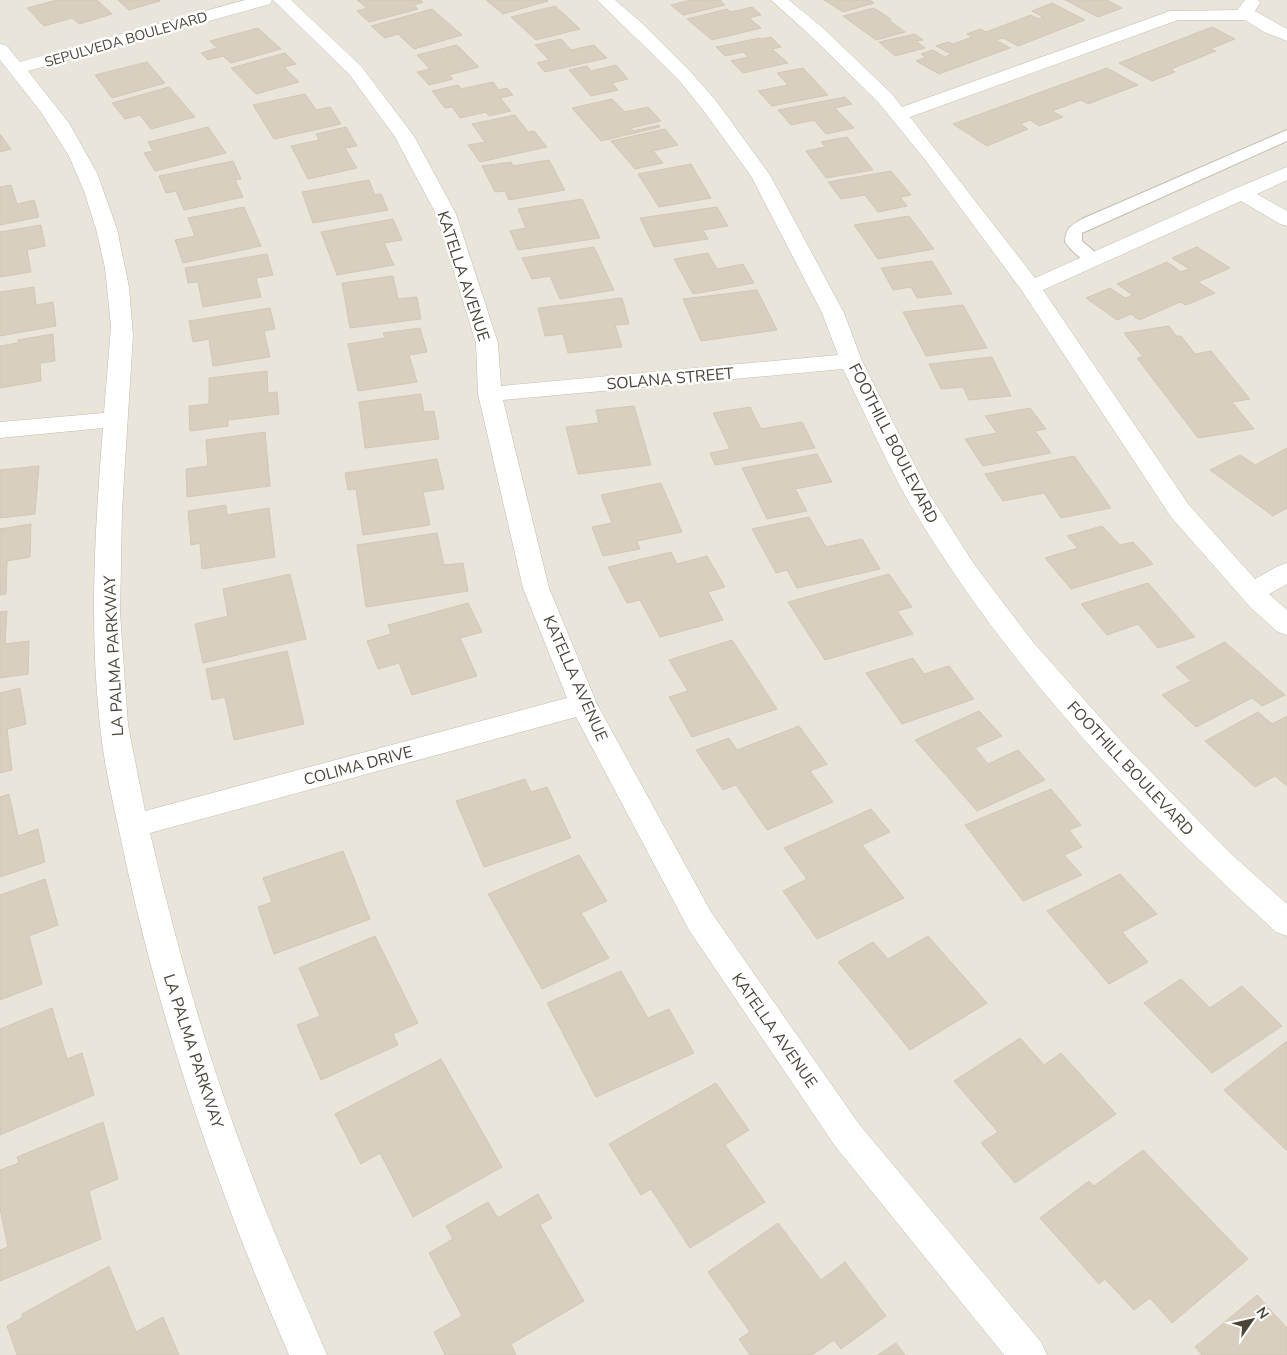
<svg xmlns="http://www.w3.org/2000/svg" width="1287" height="1355" font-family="'Nunito Sans',sans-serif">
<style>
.residential{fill:#eae5da}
.building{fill:#d8cfc1;stroke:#d3c7b4}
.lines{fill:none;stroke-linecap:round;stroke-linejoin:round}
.service-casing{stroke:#c2bbae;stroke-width:2}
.minor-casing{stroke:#c2bbae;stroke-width:1}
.service{fill:#fff;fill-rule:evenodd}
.minor{fill:#fff;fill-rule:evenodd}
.labels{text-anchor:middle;stroke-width:5;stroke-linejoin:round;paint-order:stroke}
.far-street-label{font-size:14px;fill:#4b4439;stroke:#fff}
.street-label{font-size:16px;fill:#4b4439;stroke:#fff}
</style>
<rect width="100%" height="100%" fill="#f6f3ec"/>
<rect class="residential" x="0" y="0" width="1287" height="1355"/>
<g class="building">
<path d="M57 0H97L112 14 79 24 72 18 44 26 27 8Z"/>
<path d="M118 0H159L160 1 129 10Z"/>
<path d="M357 0H420L423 2 414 5 418 9 369 22 357 11 367 8Z"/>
<path d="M486 0H547L548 1 503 14Z"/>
<path d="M691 0H720L725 5 683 15 671 5Z"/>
<path d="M824 0H869L874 3 843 12Z"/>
<path d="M1065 0H1107L1122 8 1098 17Z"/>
<path d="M1052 3 1085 20 1018 46 1003 38 996 40 1010 48 939 74 916 61 926 57 921 54 933 50 945 57 951 54 936 46 948 42 953 44 972 37 967 34 980 29 986 32 1031 15 1038 19 1043 17 1032 11Z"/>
<path d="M555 6 580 29 536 40 511 17Z"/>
<path d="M752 7 761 15 749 18 761 28 712 40 687 19 727 9 731 12Z"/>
<path d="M874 8 891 19 889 20 905 32 876 40 843 16Z"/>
<path d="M432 9 462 35 414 49 398 34 385 38 371 26Z"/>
<path d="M1212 27 1235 39 1210 49 1216 51 1171 69 1175 72 1152 81 1119 63Z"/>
<path d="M258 28 281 49 231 63 223 56 208 60 201 53 217 48 210 41Z"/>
<path d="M915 34 923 40 916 41 925 48 895 56 879 42Z"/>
<path d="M771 37 781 47 772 49 788 63 743 73 731 61 748 57 743 52 725 56 716 47 760 38 762 39Z"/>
<path d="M561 39 571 50 594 45 607 58 545 72 537 63 549 60 535 45Z"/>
<path d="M457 45 479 67 449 75 453 79 429 85 417 72 430 69 417 55Z"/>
<path d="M285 53 296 64 284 67 299 82 256 94 231 68Z"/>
<path d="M147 62 165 83 112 98 95 75Z"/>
<path d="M616 65 628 79 612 83 618 90 591 96 569 70 587 66 591 71Z"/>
<path d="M803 68 828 95 772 106 758 91 788 85 777 73Z"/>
<path d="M1107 68 1138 85 1088 104 1081 100 1052 111 1063 117 1039 126 1030 120 1020 124 1028 129 987 146 953 124Z"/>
<path d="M493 82 499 90 507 88 513 95 500 98 511 111 489 116 486 112 460 118 452 107 445 108 432 91 458 85 461 89Z"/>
<path d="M169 87 195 117 151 129 140 115 125 119 112 103Z"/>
<path d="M305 94 316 110 330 107 341 124 274 139 253 105Z"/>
<path d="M845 97 852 104 835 108 854 128 826 134 814 120 791 125 778 110Z"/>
<path d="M612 99 625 112 648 107 661 121 631 128 634 131 659 125 660 127 601 141 572 108Z"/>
<path d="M515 115 528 132 534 131 547 147 480 162 468 145 485 142 472 124Z"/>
<path d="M208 127 226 153 155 171 144 153 153 151 148 142Z"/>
<path d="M346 127 357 146 345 148 357 168 308 179 291 146 319 140 316 134Z"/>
<path d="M665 129 678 145 653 151 663 163 635 169 611 141Z"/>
<path d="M0 134 11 149 0 152Z"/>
<path d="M847 137 873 170 826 178 806 151 825 147 821 142Z"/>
<path d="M549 160 565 190 509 200 505 191 495 192 482 166 511 162 513 166Z"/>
<path d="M233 161 241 179 235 180 243 197 184 210 176 191 166 193 159 176Z"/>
<path d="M691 164 711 198 659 207 638 174Z"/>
<path d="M891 171 911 195 900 197 907 206 878 212 865 195 841 199 828 182Z"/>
<path d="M369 180 375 195 381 194 388 210 313 223 302 192Z"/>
<path d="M11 185 17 204 34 200 39 217 0 225V187Z"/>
<path d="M582 199 600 238 518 250 510 231 526 228 518 209Z"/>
<path d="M244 207 261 246 183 263 175 240 195 236 188 218Z"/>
<path d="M717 207 728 226 703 230 708 239 654 247 640 218Z"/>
<path d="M909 216 934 249 878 259 854 225Z"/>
<path d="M393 219 402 240 384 243 394 265 337 275 321 232Z"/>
<path d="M41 225 45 246 27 250 31 272 0 277V232Z"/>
<path d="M594 247 614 290 560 299 550 276 532 279 522 258Z"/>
<path d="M1197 247 1230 268 1198 282 1215 293 1186 305 1180 302 1139 320 1131 314 1117 320 1086 298 1110 288 1125 298 1133 295 1117 284 1167 262 1181 272 1189 269 1172 258Z"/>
<path d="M708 253 717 269 743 264 754 283 693 294 674 259Z"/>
<path d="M267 254 273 275 256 278 261 297 203 307 198 282 188 283 185 268Z"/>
<path d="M932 261 952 294 917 298 911 287 893 290 881 268Z"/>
<path d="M393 276 398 299 417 297 421 319 350 328 342 283Z"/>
<path d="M34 287 36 305 53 302 56 326 0 336V292Z"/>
<path d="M757 290 777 330 701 341 683 299Z"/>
<path d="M622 298 629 324 615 325 622 347 568 353 563 334 545 336 538 308Z"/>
<path d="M963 305 987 348 926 356 903 312Z"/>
<path d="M270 308 275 329 264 331 270 357 213 366 209 339 193 342 189 321Z"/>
<path d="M1169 326 1176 336H1181L1195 354 1211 351 1250 399 1232 402 1254 429 1198 438 1137 358 1143 357 1124 333Z"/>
<path d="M420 328 427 352 409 355 417 382 358 391 348 344 385 338 383 333Z"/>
<path d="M53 334 55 361 40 363 41 381 0 388V346L18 343V340Z"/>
<path d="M992 357 1011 396 969 400 963 387 941 389 929 364Z"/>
<path d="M267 371 268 393 277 392 279 414 228 420V426L190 431 189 406 209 404V378Z"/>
<path d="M421 394 424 412 434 411 439 439 365 448 359 402Z"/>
<path d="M634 406 651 465 578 474 566 427 599 423 596 410Z"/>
<path d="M750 407 761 429 802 422 815 448 715 465 710 453 730 449 713 413Z"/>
<path d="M1030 408 1046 429 1035 431 1051 453 983 466 965 439 997 433 985 416Z"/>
<path d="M265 432 270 486 187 497 186 469 208 466 206 440Z"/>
<path d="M1287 448V508L1273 516 1210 470 1240 455 1255 465Z"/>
<path d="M817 454 832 482 795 489 807 511 767 519 742 468Z"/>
<path d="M1074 456 1111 508 1061 518 1044 493 1003 501 985 474Z"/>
<path d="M437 459 444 489 423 492 430 525 363 535 356 489 348 490 345 473Z"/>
<path d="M39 466 35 514 0 518V470Z"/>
<path d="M661 483 682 532 637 541 640 549 603 556 592 527 612 523 601 495Z"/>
<path d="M226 505 227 515 269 508 275 557 202 569 200 543 191 545 188 511Z"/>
<path d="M809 517 826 547 862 539 880 569 797 588 787 570 776 573 752 529Z"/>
<path d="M31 524 30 557 7 561 6 594 0 595V529Z"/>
<path d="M1102 526 1120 545 1133 542 1153 564 1071 589 1045 558 1078 548 1067 536Z"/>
<path d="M437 533 444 565 463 563 468 591 366 607 357 545Z"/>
<path d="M671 552 677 564 707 556 725 587 708 592 723 620 660 637 640 600 627 603 608 567Z"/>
<path d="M290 574 306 639 203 663 195 624 228 616 223 589Z"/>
<path d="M889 574 912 607 897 611 913 634 825 660 788 602Z"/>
<path d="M1148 583 1195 637 1158 648 1138 624 1107 635 1081 604Z"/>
<path d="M468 603 482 632 460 638 477 676 412 695 399 663 378 669 367 641 391 634 388 625Z"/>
<path d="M7 611 5 644 29 641 28 674 0 678V612Z"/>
<path d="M732 640 777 709 692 737 669 697 688 691 669 660Z"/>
<path d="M1225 642 1285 695 1262 706 1252 698 1196 727 1162 695 1191 681 1176 667Z"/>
<path d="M287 651 304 724 234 740 225 697 212 700 206 669Z"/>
<path d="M913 658 924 674 949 666 974 699 902 724 866 673Z"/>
<path d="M20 688 26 724 7 729 12 770 0 773V693Z"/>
<path d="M979 711 1002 736 975 748 988 764 1018 750 1045 780 977 811 915 740Z"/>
<path d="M1258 712 1272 724 1287 716V786L1275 776 1255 787 1205 741Z"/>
<path d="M799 726 827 764 810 771 833 802 767 830 736 785 723 790 696 750 729 738 737 750Z"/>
<path d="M525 779 531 792 547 787 571 838 484 867 456 801Z"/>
<path d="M1051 789 1081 825 1069 830 1082 847 1064 855 1082 875 1023 901 965 825Z"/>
<path d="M9 794 18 836 38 829 45 862 0 877V797Z"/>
<path d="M871 809 890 832 862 845 904 898 817 939 783 891 807 879 784 848Z"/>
<path d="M343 851 370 919 274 954 258 907 272 902 263 878Z"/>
<path d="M579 855 607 901 581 913 609 958 542 989 488 894Z"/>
<path d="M1120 874 1157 914 1122 932 1148 962 1109 984 1047 911Z"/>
<path d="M45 879 58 925 29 936 42 984 0 1000V895Z"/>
<path d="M375 936 418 1023 393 1034 398 1045 321 1080 297 1025 320 1016 299 968Z"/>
<path d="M928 936 987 1003 910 1050 838 962 873 942 888 959Z"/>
<path d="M621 971 648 1018 669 1009 694 1053 596 1097 547 1003Z"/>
<path d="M1181 979 1210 1008 1242 986 1282 1026 1212 1073 1144 1003Z"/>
<path d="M52 1008 67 1059 82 1053 94 1095 0 1135V1029Z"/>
<path d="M1020 1038 1044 1065 1061 1053 1116 1114 1015 1183 981 1143 998 1132 954 1081Z"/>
<path d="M1287 1041V1151L1224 1090Z"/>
<path d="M441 1059 502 1167 413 1217 380 1153 361 1164 335 1114Z"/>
<path d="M716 1083 749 1130 725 1145 765 1202 690 1248 651 1189 641 1195 609 1144Z"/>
<path d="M103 1122 118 1179 89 1191 101 1239 0 1281V1250L8 1247 0 1209V1170L19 1163 17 1157Z"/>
<path d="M1143 1150 1248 1259 1172 1323 1150 1298 1134 1310 1105 1279 1099 1284 1040 1218 1089 1181 1094 1186Z"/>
<path d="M538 1194 552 1218 540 1225 584 1301 511 1344 516 1355H445L434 1332 462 1316 429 1253 453 1239 446 1226 488 1202 498 1218Z"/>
<path d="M778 1223 821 1280 845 1262 886 1316 841 1349 834 1340 812 1355H750L739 1339 750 1332 708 1272Z"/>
<path d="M109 1266 136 1332 163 1317 179 1355H17L7 1326 22 1318V1314Z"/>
<path d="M1257 1295 1287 1328V1355H1202L1195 1347Z"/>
<path d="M896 1343 905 1355H878Z"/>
</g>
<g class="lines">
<defs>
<path id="service" d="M1287 130V141L1082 233V241L1103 259 1100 263C1087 266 1072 252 1065 242 1066 228 1070 226 1082 219Z"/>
<g id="minor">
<path d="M245 0H272L270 4 28 71 69 123 97 173 117 229 129 287 133 335 122 510 120 613 128 725 145 811 567 698 523 588 478 394 476 343 436 214 395 137 349 74 273 0H291L361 66 414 136 456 214 498 343 501 386 838 355 822 313 751 176 703 110 678 79 597 0H615L642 23 690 71 717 102 770 175 844 313 862 361 930 495 974 564 1033 642 1121 741 1229 852 1287 904V936L1276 932C1137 805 1001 661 906 497 883 456 864 411 843 369L503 400 549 588 597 704 711 912 859 1124 1041 1342 1047 1355H1004L835 1146 689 930 576 717 150 833C177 948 208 1060 250 1170 273 1233 301 1293 327 1355H289C221 1199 165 1038 128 872 118 823 105 775 100 725 89 626 95 527 103 428L0 438V422L104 413 111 326 105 268 96 229 84 191 69 156 41 112 0 60V44L6 45 20 62Z"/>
<path d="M771 0H789L823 28 892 94 902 107 1170 11 1237 10 1245 0H1258L1260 3 1255 11 1287 29V41L1264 32 1245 20H1178L910 117 1035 278 1234 189 1287 167V180L1257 194 1287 211V226L1280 224 1241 201 1043 290 1189 505 1255 579 1278 566 1287 563V584L1269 594 1287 610V635L1278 632 1251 608 1171 517 1022 291 926 161 878 102 811 36Z"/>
</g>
</defs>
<use href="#service" class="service-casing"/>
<use href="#minor" class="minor-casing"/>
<use href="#service" class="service"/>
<use href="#minor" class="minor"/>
</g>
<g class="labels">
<g class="far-street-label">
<text transform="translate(126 39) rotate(-16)" y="5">SEPULVEDA BOULEVARD</text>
</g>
<g class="street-label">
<text transform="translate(464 276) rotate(72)" y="6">KATELLA AVENUE</text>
<text transform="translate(670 378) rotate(-5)" y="6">SOLANA STREET</text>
<text transform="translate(894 443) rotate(63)" y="6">FOOTHILL BOULEVARD</text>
<text transform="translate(113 656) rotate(-93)" y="6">LA PALMA PARKWAY</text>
<text transform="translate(576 678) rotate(66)" y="6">KATELLA AVENUE</text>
<text transform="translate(358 765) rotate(-15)" y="6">COLIMA DRIVE</text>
<text transform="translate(1131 768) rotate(47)" y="6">FOOTHILL BOULEVARD</text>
<text transform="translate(775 1030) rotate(55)" y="6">KATELLA AVENUE</text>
<text transform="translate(194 1051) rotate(72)" y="6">LA PALMA PARKWAY</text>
</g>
</g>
<g transform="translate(1252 1320) rotate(56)" stroke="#ffffff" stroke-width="4" paint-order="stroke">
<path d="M0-4L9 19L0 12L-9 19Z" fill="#4b4439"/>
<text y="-8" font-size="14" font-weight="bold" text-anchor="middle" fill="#4b4439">N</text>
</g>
</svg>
